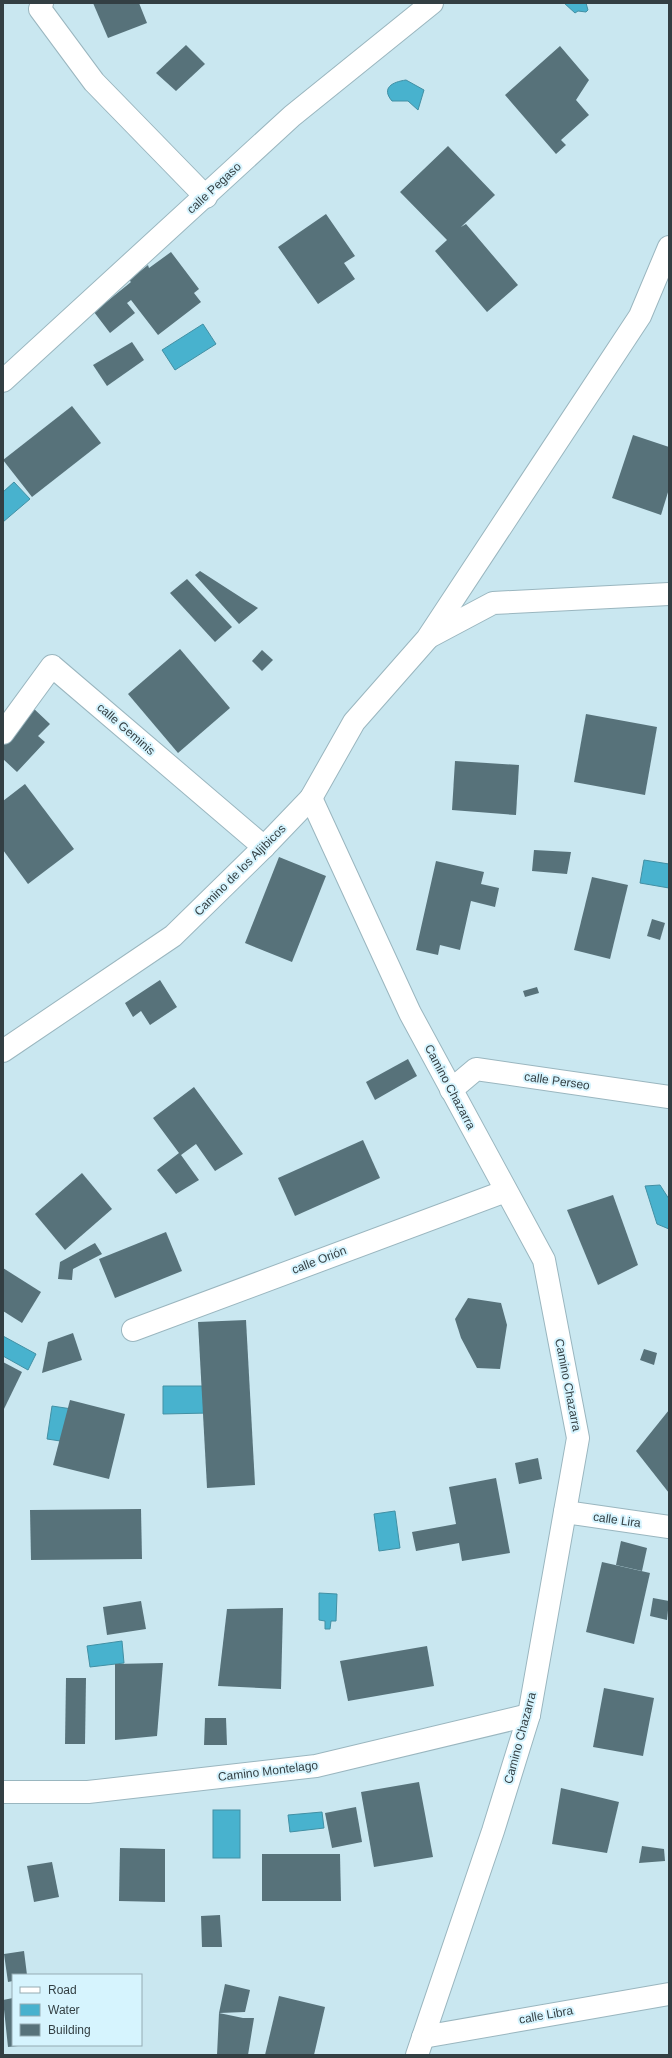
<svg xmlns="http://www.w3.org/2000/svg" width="672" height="2058" font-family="Helvetica,sans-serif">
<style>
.water{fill:#48b2ce;stroke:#4290a4}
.building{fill:#57727a}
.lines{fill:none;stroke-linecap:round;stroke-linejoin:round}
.street-casing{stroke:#9ab6bf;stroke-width:24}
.street{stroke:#fff;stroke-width:22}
.labels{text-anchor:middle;stroke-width:4;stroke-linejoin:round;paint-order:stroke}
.street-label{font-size:12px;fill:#333f43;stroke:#d6f4fe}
</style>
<rect width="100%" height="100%" fill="#c9e7f0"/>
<g class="water">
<path d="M564 3H586L588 10 586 12 578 11 575 13Z"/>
<path d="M406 80 424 90 418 110 408 101H392C381 88 392 82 406 80Z"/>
<path d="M203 324 216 344 175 370 162 350Z"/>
<path d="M14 482 30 499 3 522V492Z"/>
<path d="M644 860 669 864V888L640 883Z"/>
<path d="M660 1185 669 1199V1229L657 1224 645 1186Z"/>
<path d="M3 1336 36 1354 28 1370 3 1356Z"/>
<path d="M163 1386H208L209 1413 163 1414Z"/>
<path d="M52 1406 72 1409 67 1442 47 1439Z"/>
<path d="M395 1511 400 1548 379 1551 374 1514Z"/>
<path d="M319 1593 337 1594 336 1621H331L330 1629H325V1621L319 1620Z"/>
<path d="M122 1641 124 1663 90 1667 87 1646Z"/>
<rect x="213" y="1810" width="27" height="48"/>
<path d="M322 1812 324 1828 290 1832 288 1815Z"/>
</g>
<g class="building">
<path d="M93 3H139L147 23 108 38Z"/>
<path d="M186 45 205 64 176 91 156 73Z"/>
<path d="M560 46 589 80 576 100 589 115 561 140 566 145 556 154 505 95Z"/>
<path d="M448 146 495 195 461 227 466 224 518 285 487 312 435 251 447 240 400 192Z"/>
<path d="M326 214 355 256 344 263 355 279 318 304 278 247Z"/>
<path d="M171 252 199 289 194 293 201 302 158 335 131 300 127 303 135 313 110 333 94 312 131 282 129 280 148 265 149 268Z"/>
<path d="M132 342 144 360 107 386 93 365Z"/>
<path d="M72 406 101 443 32 497 3 460Z"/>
<path d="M633 435 669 447V489L661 515 612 498Z"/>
<path d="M200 571 245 600 258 608 239 624 195 575Z"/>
<path d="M187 579 232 627 215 642 170 593Z"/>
<path d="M180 649 230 708 178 753 128 694Z"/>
<path d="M262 650 273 660 262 671 252 661Z"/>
<path d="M31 706 50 724 38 736 45 742 17 772 3 759V741Z"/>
<path d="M586 714 657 727 645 795 574 782Z"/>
<path d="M455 761 519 765 516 815 452 810Z"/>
<path d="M25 784 74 849 28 884 3 850V801Z"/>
<path d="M534 850 571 852 567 874 532 871Z"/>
<path d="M279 857 326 876 292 962 245 943Z"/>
<path d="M436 861 484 872 481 884 499 888 495 907 471 901 460 950 440 945 438 955 416 950Z"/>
<path d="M592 877 628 885 610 959 574 950Z"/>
<path d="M652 919 665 923 660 940 647 936Z"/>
<path d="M160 980 177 1007 150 1025 141 1011 133 1017 125 1003Z"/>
<path d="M537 987 539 993 525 997 523 991Z"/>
<path d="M408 1059 417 1076 375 1100 366 1082Z"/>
<path d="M194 1087 243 1154 215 1171 196 1144 181 1155 199 1180 176 1194 157 1170 179 1153 153 1118Z"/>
<path d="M363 1140 380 1178 295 1216 278 1178Z"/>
<path d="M82 1173 112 1209 65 1250 35 1214Z"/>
<path d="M613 1195 638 1265 598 1285 567 1210Z"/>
<path d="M166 1232 182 1271 115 1298 99 1259Z"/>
<path d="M95 1243 102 1254 73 1269 72 1280 58 1279 60 1262Z"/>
<path d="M3 1268 41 1292 22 1323 3 1311Z"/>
<path d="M468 1298 501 1303 507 1325 500 1369 477 1368 461 1338 455 1319Z"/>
<path d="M246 1320 255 1485 207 1488 198 1322Z"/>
<path d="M73 1333 82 1360 42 1373 48 1342Z"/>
<path d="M644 1349 657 1353 654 1365 640 1360Z"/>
<path d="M3 1362 22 1372 3 1411Z"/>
<path d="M70 1400 125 1414 109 1479 53 1465Z"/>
<path d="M669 1410V1493L636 1451Z"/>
<path d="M538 1458 542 1479 519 1484 515 1463Z"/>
<path d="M496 1478 510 1553 462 1561 459 1543 416 1551 412 1532 456 1524 449 1487Z"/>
<path d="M141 1509 142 1559 31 1560 30 1510Z"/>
<path d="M621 1541 647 1548 642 1571 616 1565Z"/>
<path d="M602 1562 650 1573 634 1644 586 1632Z"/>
<path d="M653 1598 669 1601 667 1620 650 1616Z"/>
<path d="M141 1601 146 1629 107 1635 103 1607Z"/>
<path d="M283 1608 281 1689 218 1686 227 1609Z"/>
<path d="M427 1646 434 1686 348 1701 340 1661Z"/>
<path d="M163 1663 157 1736 115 1740V1664Z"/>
<path d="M66 1678H86L85 1744H65Z"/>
<path d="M604 1688 654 1698 643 1756 593 1747Z"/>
<path d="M205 1718H226L227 1745H204Z"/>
<path d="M419 1782 433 1857 374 1867 361 1792Z"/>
<path d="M561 1788 619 1802 607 1853 552 1844Z"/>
<path d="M356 1807 362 1842 332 1848 325 1813Z"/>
<path d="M642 1846 664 1849 665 1861 639 1863Z"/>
<path d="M120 1848 165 1849V1902L119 1901Z"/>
<path d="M262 1854H340L341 1901H262Z"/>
<path d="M52 1862 59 1897 34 1902 27 1866Z"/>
<path d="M220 1915 222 1947H202L201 1916Z"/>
<path d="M24 1951 27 1975H13V1981L8 1982 4 1954Z"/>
<path d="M225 1984 250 1990 245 2012 219 2013 243 2018H254L248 2055H217L219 2013Z"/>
<path d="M279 1996 325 2007 314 2055H265Z"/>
<path d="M13 1998V2045L18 2046 8 2047 3 2000Z"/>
</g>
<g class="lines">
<defs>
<g id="street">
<path d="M42 3 40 9 94 82 206 197"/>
<path d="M3 381 292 116 432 3"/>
<path d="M429 637 493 603 669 594"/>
<path d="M3 733 52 666 264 847"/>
<path d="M311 798 410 1013 544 1260 578 1438 529 1715 493 1831 417 2055"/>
<path d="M3 1051 173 936 264 847 311 798 354 722 427 639 640 316 669 247"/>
<path d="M451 1090 476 1069 669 1097"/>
<path d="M133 1330 506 1191"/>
<path d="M565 1512 669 1527"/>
<path d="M3 1792H88L316 1766 529 1715"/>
<path d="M423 2037 669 1994"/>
</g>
</defs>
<use href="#street" class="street-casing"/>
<use href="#street" class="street"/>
</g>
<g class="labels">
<g class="street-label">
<text transform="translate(214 188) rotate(-43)" y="4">calle Pegaso</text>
<text transform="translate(126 729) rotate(41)" y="4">calle Geminis</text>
<text transform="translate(240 870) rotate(-45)" y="4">Camino de los Aljibicos</text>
<text transform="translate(557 1081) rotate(8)" y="4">calle Perseo</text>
<text transform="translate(450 1087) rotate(62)" y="4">Camino Chazarra</text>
<text transform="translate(319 1260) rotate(-21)" y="4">calle Orión</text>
<text transform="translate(568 1385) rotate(79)" y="4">Camino Chazarra</text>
<text transform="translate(617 1520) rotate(8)" y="4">calle Lira</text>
<text transform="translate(520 1738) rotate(-75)" y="4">Camino Chazarra</text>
<text transform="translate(268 1771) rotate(-7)" y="4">Camino Montelago</text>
<text transform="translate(546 2015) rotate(-10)" y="4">calle Libra</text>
</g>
</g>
<rect width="672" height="2058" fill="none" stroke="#333f43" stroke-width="8"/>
<rect x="12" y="1974" width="130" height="72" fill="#d6f4fe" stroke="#95acb3"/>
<rect x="20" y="1987" width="20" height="6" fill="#ffffff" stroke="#95acb3"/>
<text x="48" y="1994" font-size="12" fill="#333f43">Road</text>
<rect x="20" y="2004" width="20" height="12" fill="#48b2ce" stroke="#95acb3"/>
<text x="48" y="2014" font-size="12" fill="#333f43">Water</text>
<rect x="20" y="2024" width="20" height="12" fill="#57727a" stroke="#95acb3"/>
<text x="48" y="2034" font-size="12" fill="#333f43">Building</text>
</svg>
